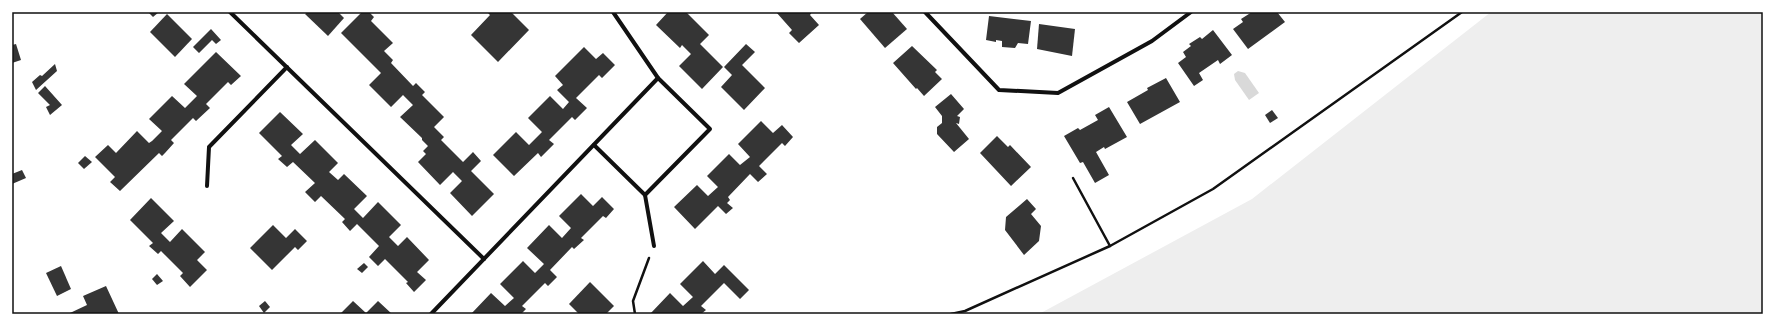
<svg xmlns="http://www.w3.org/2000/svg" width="1775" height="326" font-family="Signika,sans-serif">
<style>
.green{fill:#eee}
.water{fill:#d9d9d9}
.building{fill:#353535}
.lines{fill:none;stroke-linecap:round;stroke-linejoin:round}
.path{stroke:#111;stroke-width:2.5}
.minor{stroke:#111;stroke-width:4}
.neatline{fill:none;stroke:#111;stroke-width:1.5}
</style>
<rect width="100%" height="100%" fill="#fff"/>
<path class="green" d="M1491 12H1763V314H1039L1252 199Z"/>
<path class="water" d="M1238 71 1245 73 1259 93 1249 100 1235 80 1234 74Z"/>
<g class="building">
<path d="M148 12H159L153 17Z"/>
<path d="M308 12H338L344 18 328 36 305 14Z"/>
<path d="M362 12H369L374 17 371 21 393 43 384 51 393 60 391 63 413 86 416 83 425 92 422 95 444 117 434 127 444 137 441 140 463 162 473 152 481 161 471 171 494 194 472 216 450 193 462 181 453 172 440 185 418 162 426 154 423 151 428 146 422 140V138L400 117 413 105 403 95 391 107 369 85 381 73 341 33Z"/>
<path d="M487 12H511L529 30 498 62 471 35 490 15Z"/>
<path d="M668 12H686L709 35 700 44 723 67 702 89 679 66 691 54 682 45 680 48 656 25Z"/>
<path d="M776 12H812L810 15 819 25 799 43 789 33 792 30Z"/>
<path d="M868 12H892L907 29 885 48 860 19Z"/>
<path d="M1252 12H1277L1285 22 1248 49 1233 29 1243 22 1241 19Z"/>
<path d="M167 14 192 39 175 57 150 32Z"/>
<path d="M989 16 1031 21 1028 44 1018 43 1015 48 1002 47V41L996 40V42L986 40Z"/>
<path d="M1039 24 1075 29 1072 56 1037 49Z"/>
<path d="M211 29 221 40 216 44 212 40 199 53 193 47Z"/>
<path d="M1213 30 1232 55 1220 64 1218 60 1199 73 1203 80 1194 86 1178 63 1186 57 1183 52 1191 46 1189 44 1200 37 1202 39Z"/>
<path d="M16 44 21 60 12 63V45Z"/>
<path d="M746 44 755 52 742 65 765 88 744 110 721 87 732 75 724 67Z"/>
<path d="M912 46 937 70 935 72 942 79 924 96 917 88 916 89 893 63Z"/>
<path d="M584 47 596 59 603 53 615 65 602 78 599 75 576 98 587 108 575 120 572 117 549 140 554 144 541 157 538 153 514 176 493 155 516 132 529 145 542 132 528 118 550 96 563 109 569 102 557 90 563 85 555 76Z"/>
<path d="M216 52 241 76 231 85 228 82 206 104 210 108 196 121 193 118 171 140 174 143 165 153 162 156 159 153 120 191 110 182 115 177 95 157 108 145 116 153 137 131 149 143 152 141 162 131 149 119 172 96 185 108 197 96 184 84Z"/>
<path d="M55 64 57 71 36 90 32 82 40 75 42 76Z"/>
<path d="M1166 78 1180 102 1140 124 1127 102 1148 90 1147 88Z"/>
<path d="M45 86 62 105 50 115 46 107 50 105 38 93Z"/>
<path d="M951 94 964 109 957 116 960 117 959 124 956 123 969 139 954 152 937 134V127L942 123V116L935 107Z"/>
<path d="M1109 107 1127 137 1105 149 1104 147 1096 152 1109 175 1095 183 1083 162 1080 163 1064 136 1078 128 1080 130 1098 120 1095 115Z"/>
<path d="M1272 110 1278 118 1270 123 1265 115Z"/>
<path d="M280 112 303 134 291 145 300 154 315 140 338 163 329 172 338 180 344 174 367 196 354 209 363 218 378 202 401 225 389 237 398 246 407 237 429 260 417 272 426 280 414 292 406 283 408 282 385 259 378 266 369 257 379 246 357 224 350 231 342 222 345 219 321 196 315 202 305 192 315 183 293 162 287 167 278 159 282 156 259 133Z"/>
<path d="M761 121 773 133 782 125 793 137 785 146 782 143 759 166 767 174 758 182 750 174 728 197 730 200 727 203 733 208 726 214 718 206 695 229 674 207 697 185 708 196 718 187 707 176 729 154 740 165 750 157 738 144Z"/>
<path d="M997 136 1008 147 1010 145 1031 167 1011 186 980 153Z"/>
<path d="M85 156 92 162 84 169 78 163Z"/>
<path d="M22 170 26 178 12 184V174Z"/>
<path d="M581 194 593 206 602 197 614 209 606 218 603 216 581 238 584 240 574 249 572 247 550 270 557 277 548 286 545 283 522 306 526 309 521 314H471L491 293 505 306 514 298 500 284 523 261 535 273 544 264 527 248 549 225 562 238 571 228 559 216Z"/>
<path d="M151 198 174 221 161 233 170 242 182 229 205 252 197 260 207 270 190 287 180 276 183 273 161 251 158 254 149 246 153 243 130 220Z"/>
<path d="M1027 199 1036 209 1031 214 1041 226 1039 241 1024 255 1005 230 1006 217Z"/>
<path d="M273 225 286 238 295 229 307 241 298 250 295 247 272 270 250 248Z"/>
<path d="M703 261 715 274 724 265 749 290 740 299 724 283 701 306 706 310 701 314H650L670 293 683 306 693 297 680 284Z"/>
<path d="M364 263 368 267 362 273 357 269Z"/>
<path d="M61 266 71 289 57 296 46 273Z"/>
<path d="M157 274 163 281 157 285 152 279Z"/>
<path d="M590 282 614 306 606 314H579L569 304Z"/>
<path d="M106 286 119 314H71L70 313 87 305 83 296Z"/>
<path d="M265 301 270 307 264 313 259 306Z"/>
<path d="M353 301 366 313 378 301 392 314H340Z"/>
</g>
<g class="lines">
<g class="path">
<path d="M1073 178 1110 246"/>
<path d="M635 314 633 301 649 258"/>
<path d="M951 314 965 311 1110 246 1213 189 1462 12"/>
</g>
<g class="minor">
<path d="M230 12 484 259"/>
<path d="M925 12 999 90 1058 93 1152 41 1191 12"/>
<path d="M594 145 645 195 710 129 658 78 613 12"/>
<path d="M207 186 209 147 287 67"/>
<path d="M645 195 654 246"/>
<path d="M431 314 658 78"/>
</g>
</g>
<rect width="1775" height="326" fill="none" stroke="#ffffff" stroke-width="26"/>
<rect x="13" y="13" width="1749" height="300" class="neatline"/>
</svg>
